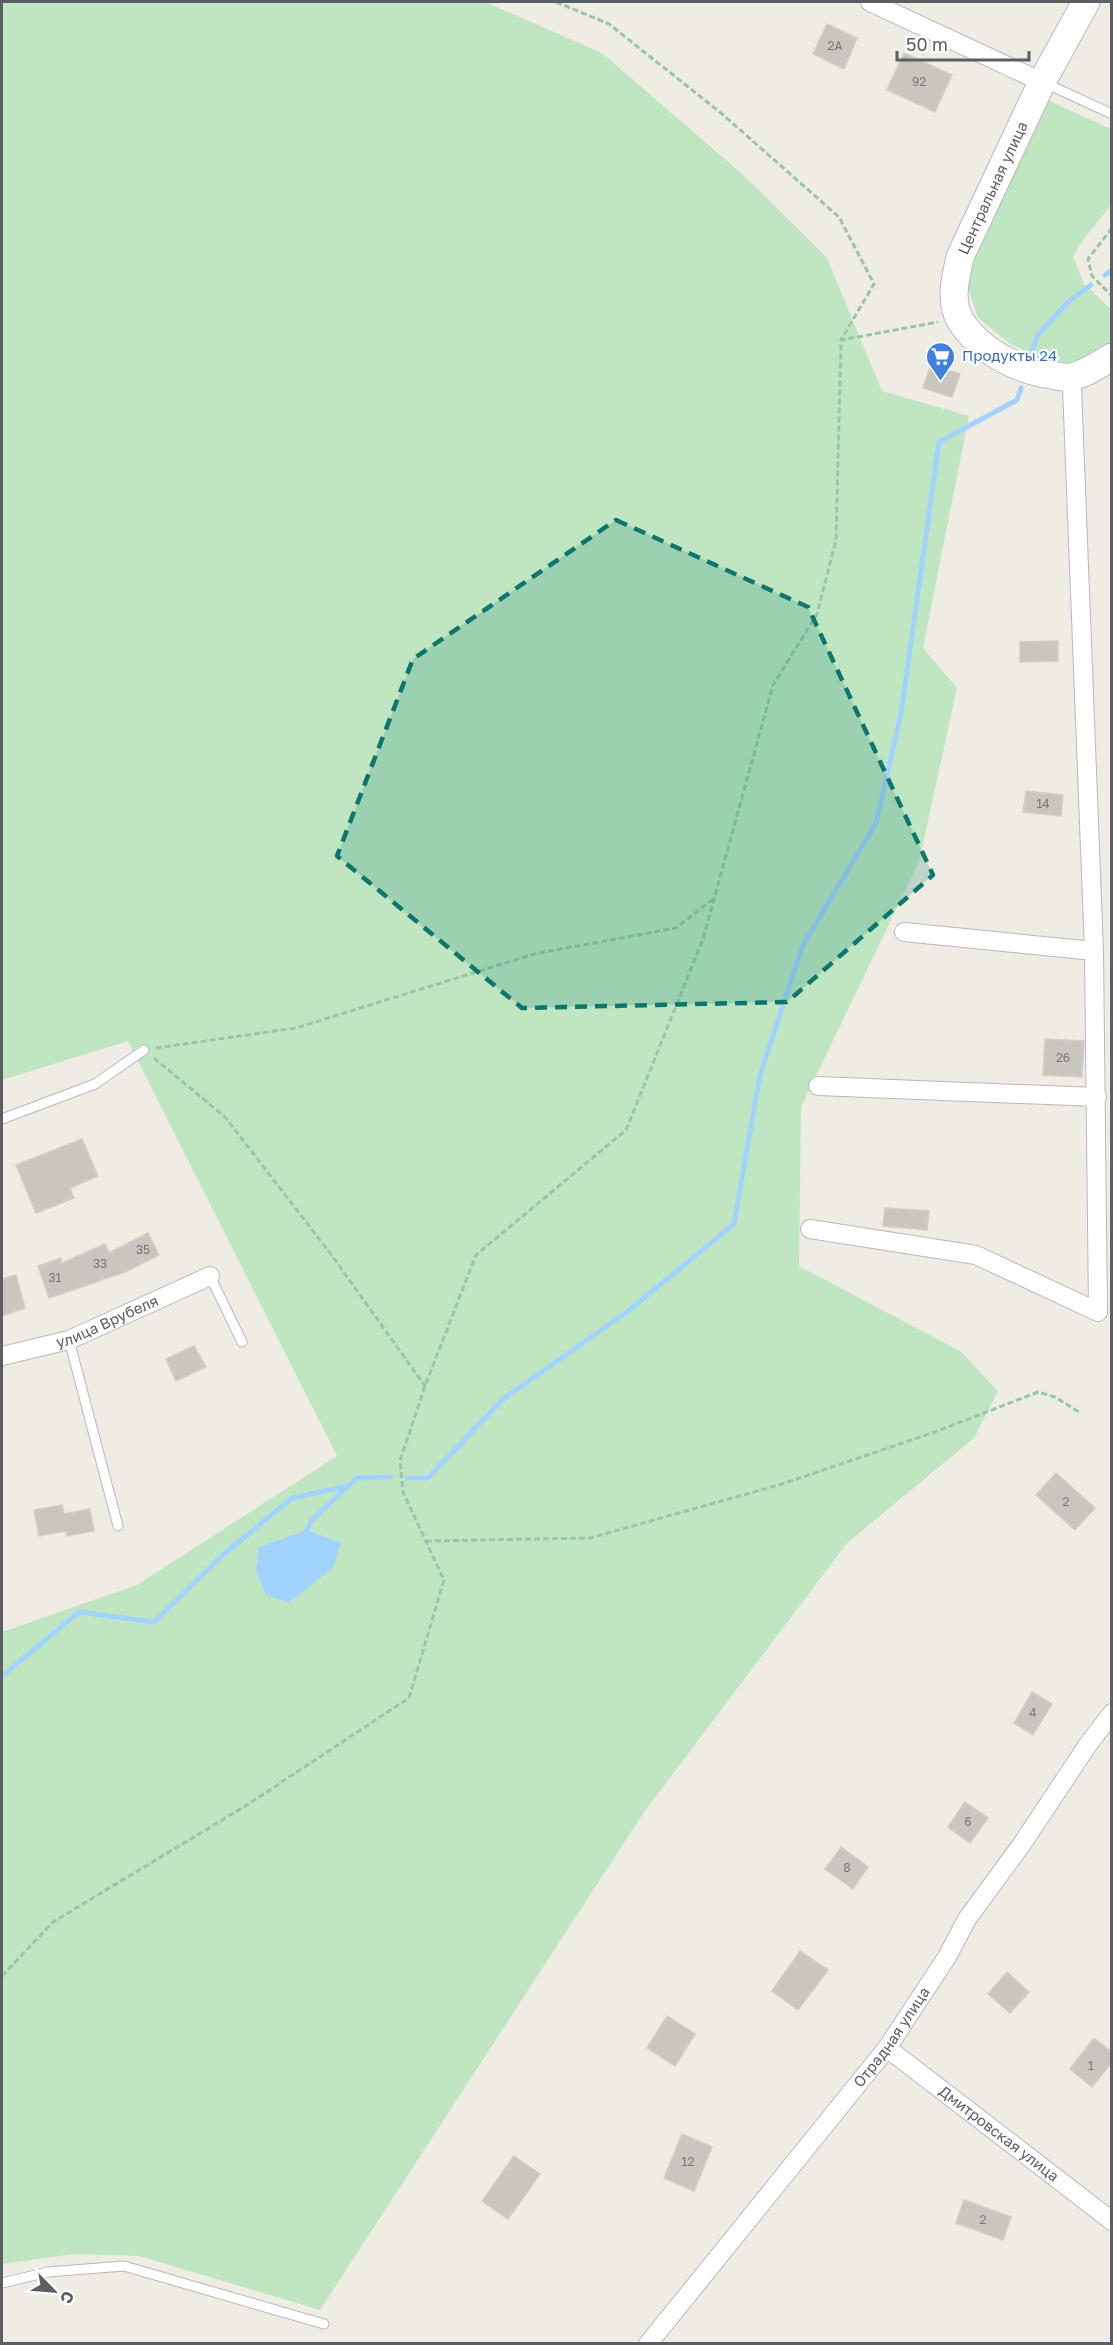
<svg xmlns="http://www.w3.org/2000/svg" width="1113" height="2345" font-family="'Golos Text',sans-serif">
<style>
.green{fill:#bfe6c1}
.water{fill:#a2d3ff}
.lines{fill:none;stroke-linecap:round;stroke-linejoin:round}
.stream{stroke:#a2d3ff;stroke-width:5}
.building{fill:#c9c6c0;stroke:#d3cec1;stroke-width:1.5}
.lane-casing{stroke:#b6b9be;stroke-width:11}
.street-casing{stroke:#b6b9be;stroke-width:20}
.secondary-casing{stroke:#b7bac0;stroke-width:29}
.path{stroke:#98c7a7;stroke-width:3;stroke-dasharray:6 3;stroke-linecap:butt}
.lane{stroke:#fff;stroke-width:9}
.street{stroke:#fff;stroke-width:18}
.secondary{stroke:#fff;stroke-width:27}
.marked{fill:#0f766e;fill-opacity:0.2;stroke:#0f766e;stroke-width:4.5;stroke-dasharray:12 8;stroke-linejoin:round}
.labels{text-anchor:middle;stroke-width:4.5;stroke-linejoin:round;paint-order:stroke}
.number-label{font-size:12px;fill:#76797b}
.street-label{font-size:15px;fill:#5b5f64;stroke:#fff}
.shop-label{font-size:15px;fill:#366cbe;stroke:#fff;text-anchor:start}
</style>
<rect width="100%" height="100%" fill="#eeece3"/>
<g class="green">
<path d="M2 2H485L602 53 741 173 827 258 882 391 969 416 923 648 957 688 919 862 801 1107 799 1266 960 1351 998 1391 974 1438 847 1543 644 1812 320 2310 139 2256 74 2254 2 2264V1632L137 1585 337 1456 128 1041 2 1080Z"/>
<path d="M1047 100 1111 129V205L1085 237 1073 256 1084 284 1111 309V343L1074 366 1043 360 1009 343 978 318 968 288 971 264Z"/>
</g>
<path class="water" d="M307 1530 341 1543 333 1567 289 1603 266 1595 256 1571 259 1547Z"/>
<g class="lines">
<g class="stream">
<path d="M1105 275 1112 270"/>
<path d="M1030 359 1037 336 1068 302 1091 285"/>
<path d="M407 1478H428L503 1399 627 1312 734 1224 760 1075 803 945 876 823 901 714 939 442 1017 400 1021 388"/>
<path d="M307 1530 312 1520 357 1478 391 1477"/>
<path d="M2 1676 79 1612 154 1622 224 1554 292 1498 348 1486"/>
</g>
</g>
<g class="building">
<path d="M827 24 857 38 844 69 813 54Z"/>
<path d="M904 53 952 75 935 112 887 90Z"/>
<path d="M931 365 960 374 952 397 923 388Z"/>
<path d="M1058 641V661L1020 662V642Z"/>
<path d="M1026 791 1063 795 1061 816 1023 812Z"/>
<path d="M1045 1039 1084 1041 1082 1077 1043 1075Z"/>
<path d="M82 1139 98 1176 70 1188 74 1198 36 1213 16 1165Z"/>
<path d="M885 1208 929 1211 927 1230 883 1226Z"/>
<path d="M148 1233 159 1255 125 1272 49 1298 38 1266 61 1258 62 1263 105 1244 109 1253Z"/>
<path d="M16 1275 25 1308 2 1316V1279Z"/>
<path d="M194 1346 206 1367 176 1381 166 1359Z"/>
<path d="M1056 1473 1095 1508 1075 1530 1036 1495Z"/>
<path d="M62 1505 64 1514 90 1509 94 1531 67 1536 66 1531 39 1536 34 1510Z"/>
<path d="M1032 1692 1052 1704 1033 1735 1014 1723Z"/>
<path d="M965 1802 988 1818 970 1843 948 1827Z"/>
<path d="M841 1847 868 1867 853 1889 825 1869Z"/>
<path d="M800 1951 828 1970 798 2010 772 1991Z"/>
<path d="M1007 1972 1029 1992 1010 2013 988 1994Z"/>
<path d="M667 2016 695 2034 675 2066 647 2048Z"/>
<path d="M1094 2038 1112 2052V2062L1092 2087 1070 2069Z"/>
<path d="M682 2134 712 2147 694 2191 664 2178Z"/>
<path d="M514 2156 540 2174 508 2219 482 2201Z"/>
<path d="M964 2200 1011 2217 1003 2240 956 2223Z"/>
</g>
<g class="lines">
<defs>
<g id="lane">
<path d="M1045 83 1112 114"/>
<path d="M2 1119 95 1084 144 1050"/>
<path d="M210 1276 242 1342"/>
<path d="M69 1340 118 1526"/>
<path d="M2 2283 48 2272 124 2266 324 2324"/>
</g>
<g id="street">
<path d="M870 2 1042 82"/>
<path d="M904 932 1094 951"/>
<path d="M818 1086 1097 1097"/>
<path d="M810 1229 976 1255 1098 1312 1094 951 1072 387 1070 377"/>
<path id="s1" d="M2 1356 69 1340 210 1276"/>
<path id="s2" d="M887 2048 1112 2221"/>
<path id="s3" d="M648 2344 887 2048 947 1957 967 1919 1022 1844 1087 1746 1112 1713"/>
</g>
<path id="secondary" d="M1086 2 1042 82 960 257C956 276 949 301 960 320 979 351 1017 370 1052 375 1057 376 1065 378 1070 377 1084 375 1100 364 1112 357"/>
</defs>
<use href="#lane" class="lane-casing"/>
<use href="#street" class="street-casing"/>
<use href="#secondary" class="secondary-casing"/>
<g class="path">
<path d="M556 2 609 24 721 113 839 217 874 284 841 340"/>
<path d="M1112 228 1088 259 1092 276 1112 296"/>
<path d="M156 1048 296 1028 534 954 676 928 713 899"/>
<path d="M154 1058 225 1117 330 1253 425 1386"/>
<path d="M426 1541 590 1538 782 1484 935 1432 1038 1392 1055 1397 1079 1412"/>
<path d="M2 1976 53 1922 247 1805 409 1698 444 1580 403 1492 400 1461 425 1386 476 1255 626 1130 703 939 773 685 817 614 836 540 841 340 938 322"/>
</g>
<use href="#lane" class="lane"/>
<use href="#street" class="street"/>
<use href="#secondary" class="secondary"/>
</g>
<path class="marked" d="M616 520 808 607 933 875 787 1002 522 1008 337 856 413 659Z"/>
<defs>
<symbol id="supermarket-pin" viewBox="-11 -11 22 30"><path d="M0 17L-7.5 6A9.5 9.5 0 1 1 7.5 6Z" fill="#3f7fe0" stroke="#fff"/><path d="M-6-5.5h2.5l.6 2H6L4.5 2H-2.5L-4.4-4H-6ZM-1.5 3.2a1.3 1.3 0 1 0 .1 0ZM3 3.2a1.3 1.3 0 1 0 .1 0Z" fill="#fff"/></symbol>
</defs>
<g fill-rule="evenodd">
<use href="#supermarket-pin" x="924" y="340" width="33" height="45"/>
</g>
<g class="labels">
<g class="number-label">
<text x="835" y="50">2А</text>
<text x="919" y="86">92</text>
<text x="1043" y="808">14</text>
<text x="1063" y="1062">26</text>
<text x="143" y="1254">35</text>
<text x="100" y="1268">33</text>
<text x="55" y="1282">31</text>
<text x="1066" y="1506">2</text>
<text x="1033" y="1717">4</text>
<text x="968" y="1826">6</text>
<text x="847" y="1872">8</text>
<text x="1091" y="2070">1</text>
<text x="688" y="2166">12</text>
<text x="983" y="2224">2</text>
</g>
<g class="street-label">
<text transform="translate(993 188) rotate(-65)" y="5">Центральная улица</text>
<text dy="5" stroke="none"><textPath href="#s1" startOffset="111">улица Врубеля</textPath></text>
<text dy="5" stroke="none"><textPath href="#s3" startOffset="392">Отрадная улица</textPath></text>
<text dy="5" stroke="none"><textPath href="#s2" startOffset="141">Дмитровская улица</textPath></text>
</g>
<g class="shop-label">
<text x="962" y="361">Продукты 24</text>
</g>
</g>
<rect width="1113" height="2345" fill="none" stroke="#5b5f64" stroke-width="6"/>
<g transform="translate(54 2291) rotate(115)" stroke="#ffffff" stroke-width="4.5" paint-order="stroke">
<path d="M0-4.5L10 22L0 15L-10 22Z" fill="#5b5f64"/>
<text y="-9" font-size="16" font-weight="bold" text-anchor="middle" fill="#5b5f64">С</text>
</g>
<path d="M897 51v9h132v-9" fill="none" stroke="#5b5f64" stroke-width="3"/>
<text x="906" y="51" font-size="18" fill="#5b5f64" stroke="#ffffff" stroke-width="4.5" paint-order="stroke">50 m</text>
</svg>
